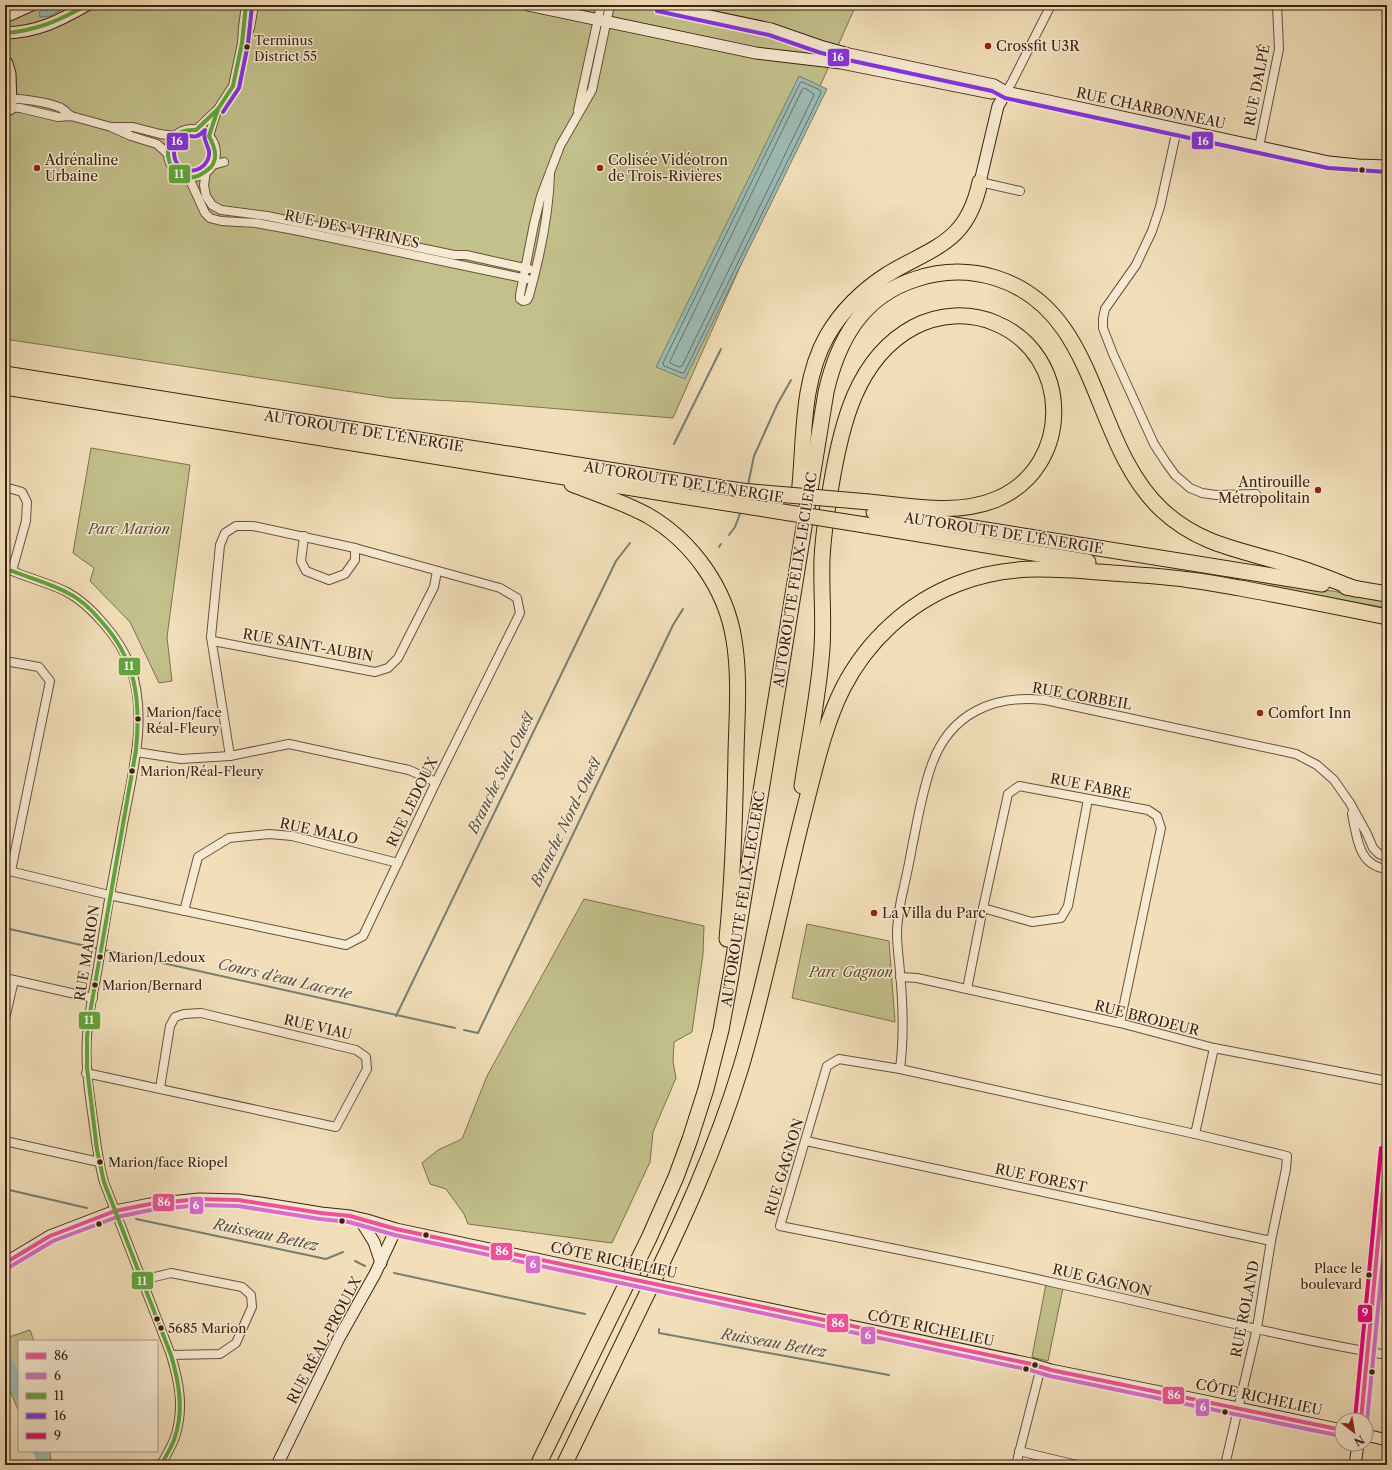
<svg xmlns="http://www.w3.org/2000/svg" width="1392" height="1470" font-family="'Libre Caslon Text',serif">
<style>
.green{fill:#c2c08b;stroke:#7e724e}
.water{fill:#9cbcb6;stroke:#757f74}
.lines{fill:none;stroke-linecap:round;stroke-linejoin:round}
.shore{stroke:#6c7064;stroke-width:1}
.stream{stroke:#757f74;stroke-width:2}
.river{stroke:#9cbcb6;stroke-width:12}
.street-casing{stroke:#69523b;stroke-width:10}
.secondary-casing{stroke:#3b2311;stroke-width:13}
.highway-casing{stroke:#3b2311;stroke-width:17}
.street{stroke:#f7ead2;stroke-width:8}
.secondary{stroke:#f7ead2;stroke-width:11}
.highway{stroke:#f2dfba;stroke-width:15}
.secondary-bridge-casing{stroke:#3b2311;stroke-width:13;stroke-linecap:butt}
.highway-bridge-casing{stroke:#3b2311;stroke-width:17;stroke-linecap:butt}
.secondary-bridge{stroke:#f7ead2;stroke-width:11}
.highway-bridge{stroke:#f2dfba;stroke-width:15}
.bus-1-casing{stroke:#f7ead2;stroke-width:7}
.bus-2-casing{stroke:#f7ead2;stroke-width:7}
.bus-3-casing{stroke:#f7ead2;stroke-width:7}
.bus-4-casing{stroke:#f7ead2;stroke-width:7}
.bus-5-casing{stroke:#f7ead2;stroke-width:7}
.bus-1{stroke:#ef529d;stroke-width:4}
.bus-2{stroke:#d86dcf;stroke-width:4}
.bus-3{stroke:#61a63d;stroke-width:4}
.bus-4{stroke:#8533e1;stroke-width:4}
.bus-5{stroke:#e5007d;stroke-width:4}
.poi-dot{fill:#8f2418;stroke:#f7ead2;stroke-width:1.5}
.bus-dot{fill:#3b2311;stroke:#f7ead2;stroke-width:1.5}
.labels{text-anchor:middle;stroke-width:3;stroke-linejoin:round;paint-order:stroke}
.bus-label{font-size:13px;fill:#3b2311;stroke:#f7ead2;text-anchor:start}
.poi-label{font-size:14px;fill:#3b2311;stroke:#f7ead2;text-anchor:start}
.street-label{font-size:14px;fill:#3b2311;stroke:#f7ead2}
.park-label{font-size:14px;font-style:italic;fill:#5d4a30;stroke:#f7ead2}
.water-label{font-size:15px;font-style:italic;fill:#585143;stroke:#f7ead2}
.line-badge{stroke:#f7ead2;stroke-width:1.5}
.badge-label{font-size:11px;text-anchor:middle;font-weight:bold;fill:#fff}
</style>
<rect width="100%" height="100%" fill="#f2dfba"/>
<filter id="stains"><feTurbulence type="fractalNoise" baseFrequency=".005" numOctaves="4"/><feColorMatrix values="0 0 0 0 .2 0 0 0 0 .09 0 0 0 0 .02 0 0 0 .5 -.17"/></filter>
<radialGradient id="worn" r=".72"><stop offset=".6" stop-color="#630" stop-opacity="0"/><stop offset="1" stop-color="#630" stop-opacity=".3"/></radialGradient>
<g class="green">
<path d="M5 5H856L673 418 473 402 392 398 5 339Z"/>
<path d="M91 448 190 465 167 637 172 681 159 683 130 622 90 581 94 568 73 553Z"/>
<path d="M1228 574 1387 600V608L1229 579Z"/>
<path d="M584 899 704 926 703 954 692 1032 674 1042 673 1061 676 1078 653 1132 650 1162 612 1243 468 1224 464 1214 446 1189 430 1184 422 1163 438 1150 462 1139 487 1076Z"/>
<path d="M807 924 889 941 895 1022 792 998Z"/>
<path d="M1046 1284 1063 1288 1048 1361 1032 1357Z"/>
<path d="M30 1330 34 1341H19V1412L5 1379V1333L9 1337Z"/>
<path d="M35 1451H50L51 1465H40Z"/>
</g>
<g class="water">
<path d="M49 5H70L50 16 40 17 39 12Z"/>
<path d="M799 76 827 89 685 379 656 367Z"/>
</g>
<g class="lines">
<g class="shore">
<path d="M802 82 820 90 821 93 684 373H682L664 366 663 363 800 83Z"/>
<path d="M804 88 813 93 814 95 682 366 679 367 670 363V361L802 90Z"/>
</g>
<g class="stream">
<path d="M674 444 721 349"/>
<path d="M748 485 754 456 777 405 791 380"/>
<path d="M729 535 735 527 741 511"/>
<path d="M719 547 721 544"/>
<path d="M5 928 99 949"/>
<path d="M104 950 455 1028"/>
<path d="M396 1016 616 561 630 543"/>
<path d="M464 1030 478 1033 673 625 683 609"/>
<path d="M5 1189 87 1208"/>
<path d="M136 1219 326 1259 343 1252"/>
<path d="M355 1261 365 1266"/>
<path d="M394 1273 585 1314"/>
<path d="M659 1329V1333L889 1375"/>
</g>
<g class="river">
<path d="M5 1360 10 1368 19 1393"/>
<path d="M39 1451 45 1465"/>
</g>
<defs>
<g id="street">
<path d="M244 39 250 28 254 5"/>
<path d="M1006 92 1012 82 1051 5"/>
<path d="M6 99C20 98 48 102 61 108 65 110 68 114 71 116"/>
<path d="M6 107 20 108 58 117 71 116 111 127 131 136 157 144 167 153"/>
<path d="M578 110 601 5"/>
<path d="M114 127H133L160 134 175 136"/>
<circle cx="192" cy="153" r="24"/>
<path d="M1177 129 1160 207 1152 231 1136 265 1105 309 1103 318V328L1113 354 1154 444 1165 461 1175 475 1190 488 1202 493 1216 495 1256 494"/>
<path d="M196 130 218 109 233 86 242 43 243 27 246 5"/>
<path d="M209 136 217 110"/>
<path d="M1259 147 1279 49 1277 5"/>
<path d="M213 165 224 162"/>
<path d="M206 172 204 185 206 196 212 205 221 210 267 216 454 255H466L529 269"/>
<path d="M550 174C549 216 540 256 529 296L527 300 523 301 520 299V295L534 224 541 196 560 146 592 90 610 5"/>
<path d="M189 178 205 213 210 218 221 221 256 223 294 230 527 279"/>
<path d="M980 182 1020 191"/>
<path d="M5 487 22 492 27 502 26 521 12 571"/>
<path d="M304 536 301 561 306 571 329 580 345 574 355 560V548"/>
<path d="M5 570 12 571C29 578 51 584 67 592 91 605 121 640 130 666 150 720 130 781 121 835 112 881 104 927 97 973 93 994 88 1016 87 1037 85 1065 89 1091 93 1119 96 1140 98 1161 104 1182L171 1355C179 1382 184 1406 176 1434 173 1445 166 1455 161 1465"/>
<path d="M211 637 213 641 375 672 388 668 398 658 434 587 437 571"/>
<path d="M5 661 39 667 50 681 11 871"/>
<path d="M136 752 181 759 230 756 289 744 409 770 436 782"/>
<path d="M1352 814C1357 837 1358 866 1387 869"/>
<path d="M5 870 109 895 346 945 363 936 436 782 520 613 517 598 500 588 355 548 253 526H236L225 533 220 545 211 637 230 756"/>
<path d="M983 908 1032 922 1061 918 1068 906 1088 799"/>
<path d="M184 911 198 857 229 838 269 834 292 836 398 863"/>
<path d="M900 977 917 978 1120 1023 1214 1048 1387 1081"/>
<path d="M5 978 93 998"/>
<path d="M967 989 983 908 1008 794 1019 786 1148 810 1157 816 1161 828 1120 1023"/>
<path d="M5 1019 14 980"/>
<path d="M900 1069C904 1038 903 1004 900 972 899 959 897 946 897 933 897 922 899 911 901 900 905 882 909 865 912 847 918 819 922 791 932 764 950 714 993 694 1045 700L1296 754 1317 765 1334 780 1350 803 1367 834 1373 848 1379 854 1387 857"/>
<path d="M86 1073 336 1127 367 1069 366 1057 356 1050 201 1013 184 1014 175 1017 170 1026 160 1088"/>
<path d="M1195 1134 1214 1048"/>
<path d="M5 1141 99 1162"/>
<path d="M806 1141 1271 1241"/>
<path d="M1377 1262 1387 1264"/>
<path d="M142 1280 171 1273 242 1287 251 1295 252 1307 236 1343 220 1354 171 1355"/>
<path d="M1019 1451 1077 1465"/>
<path d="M1016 1465 1041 1367"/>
<path d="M1225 1465 1257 1328 1271 1241 1286 1169 1287 1156 1195 1134 900 1069 839 1059 827 1066 780 1226C872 1244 964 1262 1055 1283 1166 1307 1275 1336 1387 1355"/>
</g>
<g id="secondary">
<path d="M528 5 756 53 841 63 991 93 1006 92"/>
<path d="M658 5 771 29 820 46 849 54 994 85 1006 92 1044 100 1329 162 1358 165 1387 166"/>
<path d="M5 17 32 5"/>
<path d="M5 33C38 32 59 21 87 5"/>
<path d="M980 182 998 106 1006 92"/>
<path d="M364 1226 374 1242 381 1263"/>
<path d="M5 1263 50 1236 115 1211 150 1204 199 1199 238 1200 260 1203 321 1213 350 1216 367 1220 396 1229 611 1275"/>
<path d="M670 1288 1031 1364 1051 1370 1200 1400 1342 1430"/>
<path d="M1361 1420 1382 1208 1387 1148"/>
<path d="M1366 1435 1387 1440"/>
<path d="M277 1465 339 1338 375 1274 396 1229"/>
<path d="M1355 1465 1358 1444"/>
</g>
<g id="highway">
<path d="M5 64 8 74 9 107"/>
<path d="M5 374 741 491"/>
<path d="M5 387 682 496"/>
<path d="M572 484C597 494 623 502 647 515 692 541 726 588 734 640 740 676 737 715 736 752 735 814 733 877 727 939"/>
<path d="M799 495C805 443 800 384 827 336 842 310 863 290 888 274 935 246 967 243 980 182"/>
<path d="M874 512 1322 584"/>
<path d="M865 525 1088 562"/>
<path d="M1346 587 1387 594"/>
<path d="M802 786C809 740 819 694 822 648 824 618 821 589 822 559 823 535 827 510 831 486 841 426 856 358 914 327 939 314 969 312 995 323 1072 354 1074 466 997 499 957 516 911 506 869 502"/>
<path d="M538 1465 649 1238 676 1177 690 1139 706 1089 721 1030 731 975 826 392C838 340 862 296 916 279 943 270 970 270 996 278 1101 311 1090 443 1162 510 1202 547 1244 550 1293 566 1314 572 1335 581 1356 589"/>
<path d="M564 1465C590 1411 616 1358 642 1304 680 1227 716 1149 741 1067 767 980 783 891 806 803 816 764 825 724 843 688 867 641 908 603 957 584 1009 563 1057 569 1112 573 1138 575 1164 576 1190 580 1207 582 1223 585 1240 588 1289 597 1338 607 1387 617"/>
</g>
</defs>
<use href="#street" class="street-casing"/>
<use href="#secondary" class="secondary-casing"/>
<use href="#highway" class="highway-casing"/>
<use href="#street" class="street"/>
<use href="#secondary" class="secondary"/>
<use href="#highway" class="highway"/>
<defs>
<path id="secondary-bridge" d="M611 1275 670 1288"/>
<g id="highway-bridge">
<path d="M741 491 869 502"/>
<path d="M682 496 865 525"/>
</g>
</defs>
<use href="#secondary-bridge" class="secondary-bridge-casing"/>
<use href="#highway-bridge" class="highway-bridge-casing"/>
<use href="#secondary-bridge" class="secondary-bridge"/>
<use href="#highway-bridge" class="highway-bridge"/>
<defs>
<g id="bus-1">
<path d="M5 1263 50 1236 115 1211 150 1204 199 1199 238 1200 321 1213 350 1216 396 1229 1031 1364 1051 1370 1342 1430"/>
<path d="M1361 1420 1387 1148"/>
</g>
<g id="bus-2">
<path d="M8 1268 53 1241 117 1217 151 1210 199 1205 238 1206 320 1219 349 1222 395 1235 1030 1370 1050 1376 1341 1436"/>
<path d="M1367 1421 1387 1218"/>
</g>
<g id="bus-3">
<path d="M5 33C36 31 60 20 87 5"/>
<path d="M218 109 209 136C214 146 219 157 211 167 207 171 202 174 198 176 164 187 153 127 196 130Z"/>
<path d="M218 109 233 86 242 43 246 5"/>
<path d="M5 570 12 571C30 578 49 583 66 592 79 598 91 609 101 621 136 659 141 700 136 750L90 1013 87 1037V1068L97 1150 104 1182 171 1355C179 1382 184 1410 175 1437 172 1447 166 1456 161 1465"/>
</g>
<g id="bus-4">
<path d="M657 11 769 35 818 52 848 60 992 91 1005 98 1328 168 1387 172"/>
<path d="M223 112 239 88 248 44 252 6"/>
<path d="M205 130C201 142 213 148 208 159 200 177 175 174 174 153 173 144 179 137 188 136 191 136 195 137 197 136 200 135 203 132 205 130Z"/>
</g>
<path id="bus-5" d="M1355 1419 1381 1148"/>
</defs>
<use href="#bus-1" class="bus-1-casing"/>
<use href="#bus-2" class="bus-2-casing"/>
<use href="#bus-3" class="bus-3-casing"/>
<use href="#bus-4" class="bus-4-casing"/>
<use href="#bus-5" class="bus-5-casing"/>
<use href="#bus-1" class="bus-1"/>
<use href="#bus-2" class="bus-2"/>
<use href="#bus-3" class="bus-3"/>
<use href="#bus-4" class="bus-4"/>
<use href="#bus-5" class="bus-5"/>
</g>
<g class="poi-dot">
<circle cx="988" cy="46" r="4"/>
<circle cx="37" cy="168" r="4"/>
<circle cx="600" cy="168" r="4"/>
<circle cx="1318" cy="490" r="4"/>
<circle cx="1260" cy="713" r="4"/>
<circle cx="874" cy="913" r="4"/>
</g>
<g class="bus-dot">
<circle cx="247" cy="47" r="3.5"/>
<circle cx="1362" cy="170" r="3.5"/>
<circle cx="138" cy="719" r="3.5"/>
<circle cx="132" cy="771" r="3.5"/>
<circle cx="100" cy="957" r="3.5"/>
<circle cx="95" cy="985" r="3.5"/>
<circle cx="100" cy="1162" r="3.5"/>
<circle cx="342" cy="1221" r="3.5"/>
<circle cx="99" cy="1224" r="3.5"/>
<circle cx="426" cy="1235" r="3.5"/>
<circle cx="1369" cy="1275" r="3.5"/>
<circle cx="157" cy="1319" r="3.5"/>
<circle cx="161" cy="1328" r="3.5"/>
<circle cx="1035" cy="1365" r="3.5"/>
<circle cx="1026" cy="1369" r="3.5"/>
<circle cx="1372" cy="1372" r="3.5"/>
<circle cx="1225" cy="1412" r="3.5"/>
</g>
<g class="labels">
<g class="bus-label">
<text x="254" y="45">Terminus<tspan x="254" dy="16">District 55</tspan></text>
<text x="146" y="717">Marion/face<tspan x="146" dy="16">Réal-Fleury</tspan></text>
<text x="140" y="776">Marion/Réal-Fleury</text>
<text x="108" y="962">Marion/Ledoux</text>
<text x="102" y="990">Marion/Bernard</text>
<text x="108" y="1167">Marion/face Riopel</text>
<text x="1362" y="1273" text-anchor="end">Place le<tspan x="1362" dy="16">boulevard</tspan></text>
<text x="168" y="1333">5685 Marion</text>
</g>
<g class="poi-label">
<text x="996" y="51">Crossfit U3R</text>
<text x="45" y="165">Adrénaline<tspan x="45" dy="16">Urbaine</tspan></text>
<text x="608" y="165">Colisée Vidéotron<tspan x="608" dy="16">de Trois-Rivières</tspan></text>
<text x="1310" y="487" text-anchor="end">Antirouille<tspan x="1310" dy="16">Métropolitain</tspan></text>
<text x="1268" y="718">Comfort Inn</text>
<text x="882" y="918">La Villa du Parc</text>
</g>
<g class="street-label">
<text transform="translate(1257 85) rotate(-79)" y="5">RUE DALPÉ</text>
<text transform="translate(1151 108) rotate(12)" y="5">RUE CHARBONNEAU</text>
<text transform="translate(352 229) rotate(12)" y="5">RUE DES VITRINES</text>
<text transform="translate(364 431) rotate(9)" y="5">AUTOROUTE DE L'ÉNERGIE</text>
<text transform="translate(684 482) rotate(9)" y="5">AUTOROUTE DE L'ÉNERGIE</text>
<text transform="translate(1004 533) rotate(9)" y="5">AUTOROUTE DE L'ÉNERGIE</text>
<text transform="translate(795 580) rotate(-81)" y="5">AUTOROUTE FÉLIX-LECLERC</text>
<text transform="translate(308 645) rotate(10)" y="5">RUE SAINT-AUBIN</text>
<text transform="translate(1082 696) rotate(10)" y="5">RUE CORBEIL</text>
<text transform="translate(1091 786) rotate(11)" y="5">RUE FABRE</text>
<text transform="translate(412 802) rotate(-64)" y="5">RUE LEDOUX</text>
<text transform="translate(319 831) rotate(12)" y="5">RUE MALO</text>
<text transform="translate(743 899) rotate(-81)" y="5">AUTOROUTE FÉLIX-LECLERC</text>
<text transform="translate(87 953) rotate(-81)" y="5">RUE MARION</text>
<text transform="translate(1147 1018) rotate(14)" y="5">RUE BRODEUR</text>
<text transform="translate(318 1027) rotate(13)" y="5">RUE VIAU</text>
<text transform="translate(784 1167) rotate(-73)" y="5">RUE GAGNON</text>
<text transform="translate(1041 1178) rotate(12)" y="5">RUE FOREST</text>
<text transform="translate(614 1260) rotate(12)" y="5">CÔTE RICHELIEU</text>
<text transform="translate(1102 1280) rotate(13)" y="5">RUE GAGNON</text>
<text transform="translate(1245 1309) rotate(-79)" y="5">RUE ROLAND</text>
<text transform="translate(931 1328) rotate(12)" y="5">CÔTE RICHELIEU</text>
<text transform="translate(324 1340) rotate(-62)" y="5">RUE RÉAL-PROULX</text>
<text transform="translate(1259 1397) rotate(12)" y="5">CÔTE RICHELIEU</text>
</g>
<g class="park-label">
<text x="129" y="534">Parc Marion</text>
<text x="851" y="977">Parc Gagnon</text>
</g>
<g class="water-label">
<text transform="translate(501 773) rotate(-64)" y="5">Branche Sud-Ouest</text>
<text transform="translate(566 822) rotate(-64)" y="5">Branche Nord-Ouest</text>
<text transform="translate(285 979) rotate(13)" y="5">Cours d'eau Lacerte</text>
<text transform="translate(266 1235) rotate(12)" y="5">Ruisseau Bettez</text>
<text transform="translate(774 1343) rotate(10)" y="5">Ruisseau Bettez</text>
</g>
</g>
<g class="line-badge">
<rect x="827" y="48" width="23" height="19" rx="4" fill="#8533e1"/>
<rect x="1191" y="131" width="23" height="19" rx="4" fill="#8533e1"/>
<rect x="166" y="132" width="23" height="19" rx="4" fill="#8533e1"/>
<rect x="168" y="164" width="23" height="20" rx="4" fill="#61a63d"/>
<rect x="118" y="657" width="23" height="19" rx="4" fill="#61a63d"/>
<rect x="78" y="1011" width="23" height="19" rx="4" fill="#61a63d"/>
<rect x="152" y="1193" width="23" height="19" rx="4" fill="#ef529d"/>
<rect x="189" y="1196" width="15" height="19" rx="4" fill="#d86dcf"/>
<rect x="490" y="1242" width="23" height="19" rx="4" fill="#ef529d"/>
<rect x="525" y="1255" width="16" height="19" rx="4" fill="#d86dcf"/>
<rect x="131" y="1271" width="23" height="19" rx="4" fill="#61a63d"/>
<rect x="1357" y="1304" width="16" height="19" rx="4" fill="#e5007d"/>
<rect x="826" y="1313" width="23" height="20" rx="4" fill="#ef529d"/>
<rect x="860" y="1326" width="16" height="19" rx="4" fill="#d86dcf"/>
<rect x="1162" y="1386" width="23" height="19" rx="4" fill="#ef529d"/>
<rect x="1195" y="1398" width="15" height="19" rx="4" fill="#d86dcf"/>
</g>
<g class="badge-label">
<text x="838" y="61">16</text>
<text x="1203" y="145">16</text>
<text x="177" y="145">16</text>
<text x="179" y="178">11</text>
<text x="129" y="670">11</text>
<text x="89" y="1024">11</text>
<text x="164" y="1206">86</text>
<text x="196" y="1209">6</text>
<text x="502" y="1255">86</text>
<text x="533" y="1268">6</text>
<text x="142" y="1285">11</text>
<text x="1365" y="1317">9</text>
<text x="838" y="1327">86</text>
<text x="868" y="1339">6</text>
<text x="1174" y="1399">86</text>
<text x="1203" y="1411">6</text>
</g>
<rect width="1392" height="1470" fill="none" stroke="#f2dfba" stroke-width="20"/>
<rect x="6" y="6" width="1380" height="1458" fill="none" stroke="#3b2311" stroke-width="2"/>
<rect x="10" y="10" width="1372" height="1450" fill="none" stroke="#3b2311"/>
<rect x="18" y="1340" width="140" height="112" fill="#f7ead2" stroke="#ac9a85"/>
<rect x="26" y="1353" width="20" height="6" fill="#ef529d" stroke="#ac9a85"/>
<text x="54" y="1360" font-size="12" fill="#3b2311">86</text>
<rect x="26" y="1373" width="20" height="6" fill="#d86dcf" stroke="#ac9a85"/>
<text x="54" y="1380" font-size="12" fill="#3b2311">6</text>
<rect x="26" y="1393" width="20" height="6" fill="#61a63d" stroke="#ac9a85"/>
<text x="54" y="1400" font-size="12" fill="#3b2311">11</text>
<rect x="26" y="1413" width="20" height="6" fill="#8533e1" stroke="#ac9a85"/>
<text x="54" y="1420" font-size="12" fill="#3b2311">16</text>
<rect x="26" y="1433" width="20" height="6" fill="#e5007d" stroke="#ac9a85"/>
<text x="54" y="1440" font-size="12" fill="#3b2311">9</text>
<g transform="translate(1354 1432) rotate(149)"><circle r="19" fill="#f7ead2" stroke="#ac9a85"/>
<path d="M0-3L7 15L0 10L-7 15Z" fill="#8f2418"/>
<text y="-6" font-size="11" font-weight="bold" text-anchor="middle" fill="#3b2311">N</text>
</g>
<rect width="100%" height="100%" filter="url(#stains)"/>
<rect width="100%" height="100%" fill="url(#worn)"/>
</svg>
